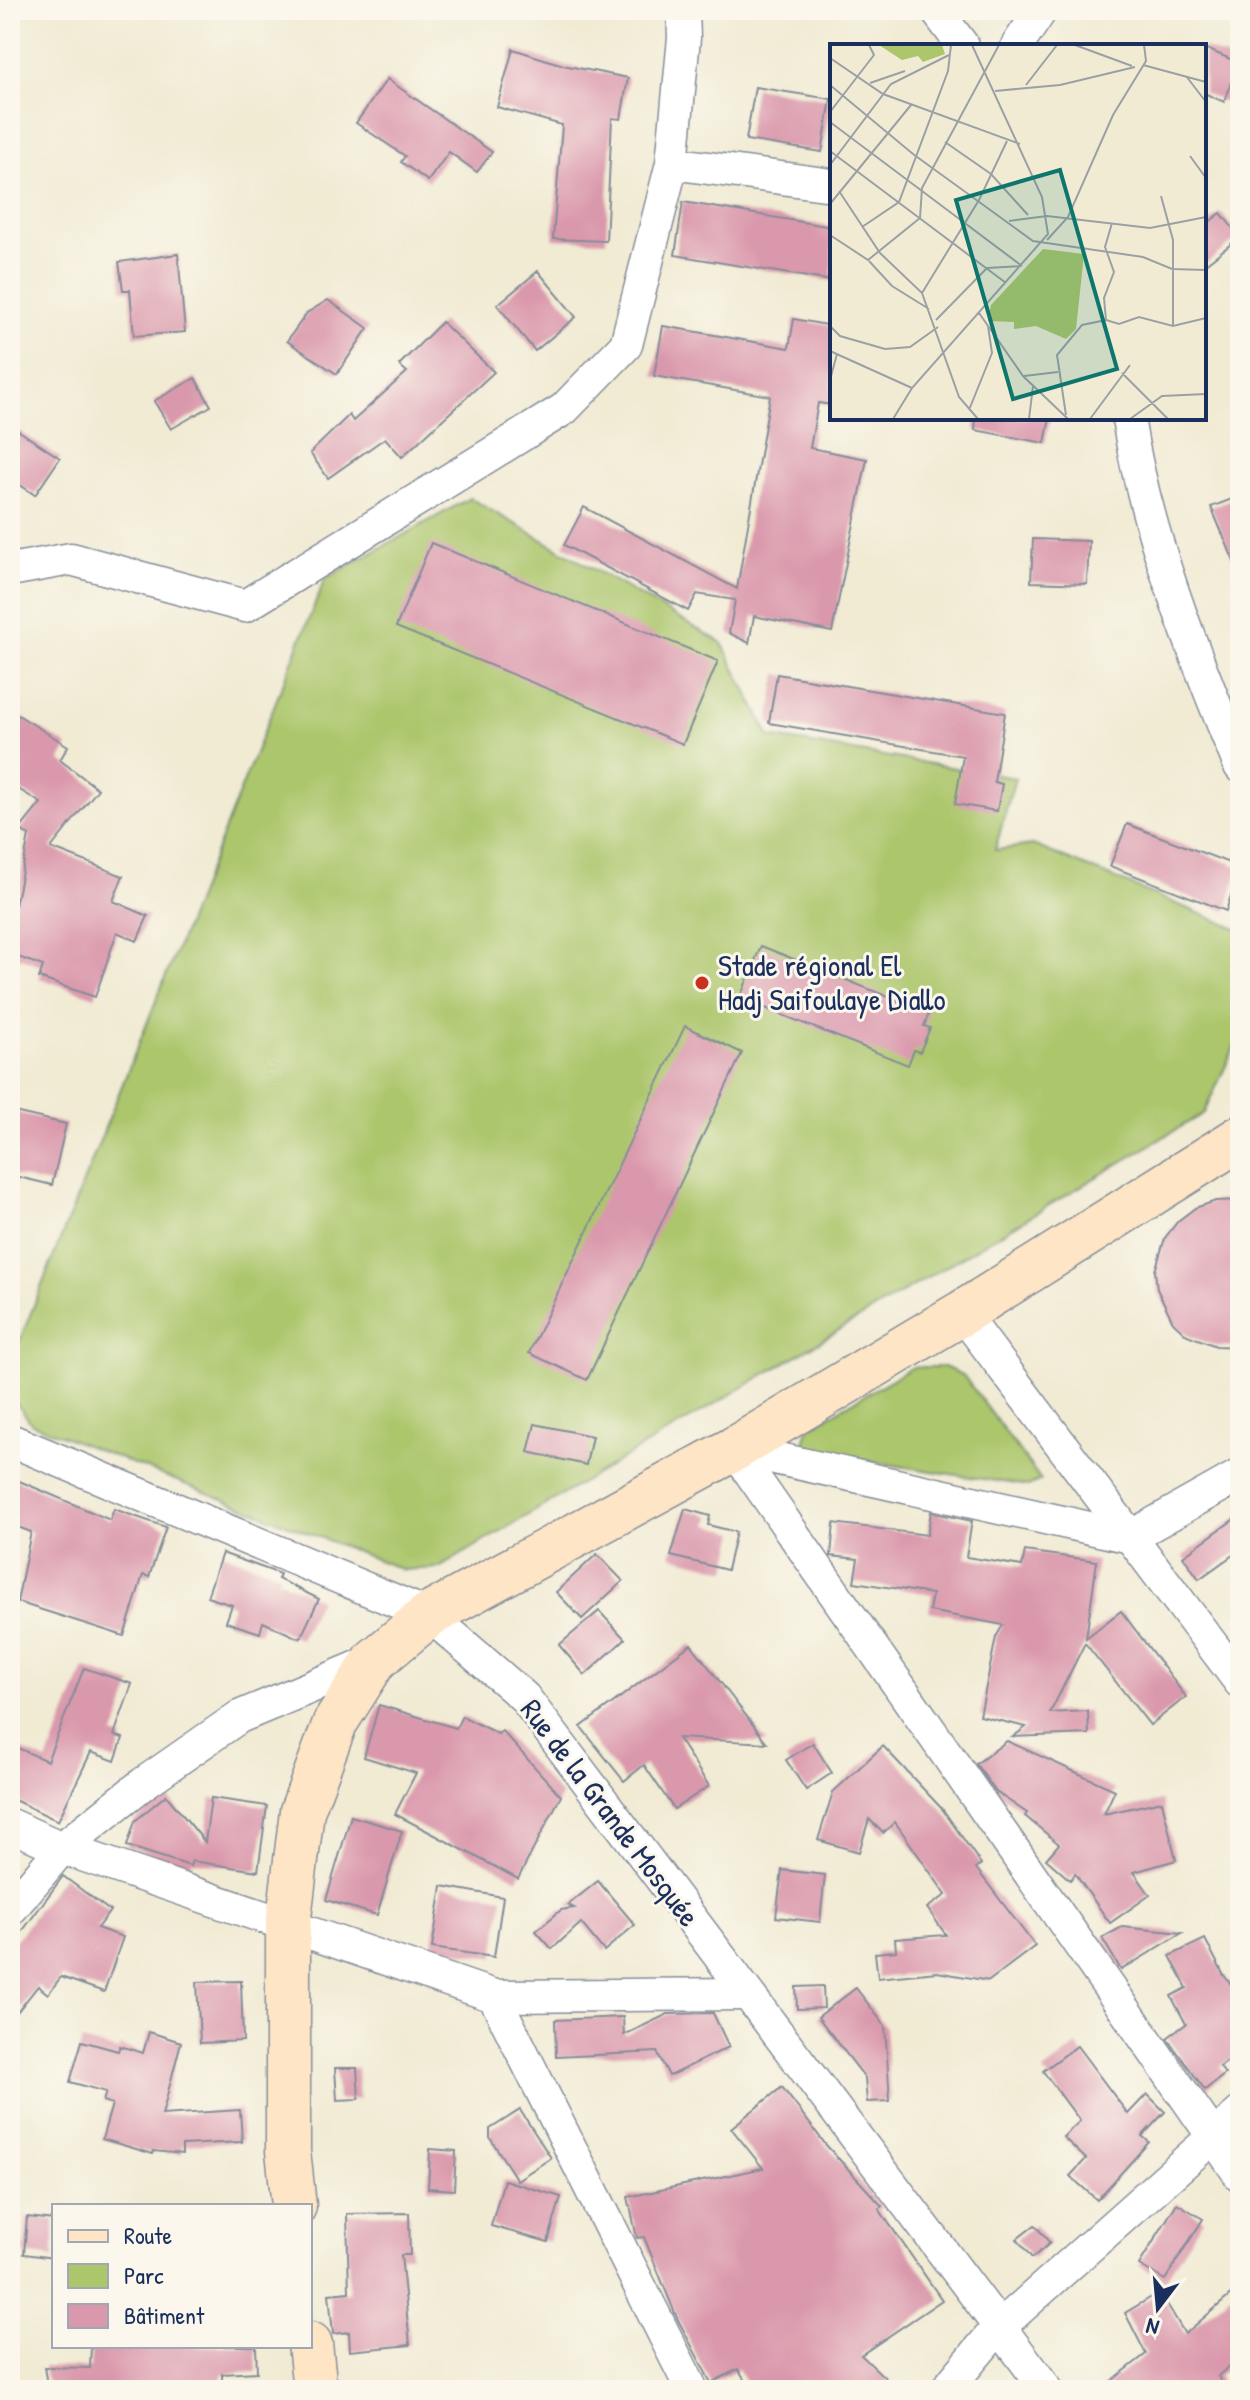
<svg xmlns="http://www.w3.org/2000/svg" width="1250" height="2400" font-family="'Patrick Hand',sans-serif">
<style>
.green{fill:#acc66c;stroke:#647a65;stroke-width:2}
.building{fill:#da98ac}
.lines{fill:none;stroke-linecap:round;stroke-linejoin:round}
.street-casing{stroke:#868d99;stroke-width:35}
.secondary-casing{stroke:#868d99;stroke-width:47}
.street{stroke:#fff;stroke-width:32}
.secondary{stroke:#fde5c5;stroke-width:44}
.poi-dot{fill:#c8321e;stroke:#fbf7ec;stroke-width:3}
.labels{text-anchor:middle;stroke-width:6;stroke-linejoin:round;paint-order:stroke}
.poi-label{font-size:30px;fill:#1b2f5e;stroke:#fbf7ec;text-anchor:start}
.street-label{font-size:30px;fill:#1b2f5e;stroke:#fbf7ec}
.inset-road{fill:none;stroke:#9ba0a5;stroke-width:2}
.view{fill:#0f766e;fill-opacity:0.15;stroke:#0f766e;stroke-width:4}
.inset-edge{fill:none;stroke:#1b2f5e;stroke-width:4}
</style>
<rect width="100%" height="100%" fill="#fbf7ec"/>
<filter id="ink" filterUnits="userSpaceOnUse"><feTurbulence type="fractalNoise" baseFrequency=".0125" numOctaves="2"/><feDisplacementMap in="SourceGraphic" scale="16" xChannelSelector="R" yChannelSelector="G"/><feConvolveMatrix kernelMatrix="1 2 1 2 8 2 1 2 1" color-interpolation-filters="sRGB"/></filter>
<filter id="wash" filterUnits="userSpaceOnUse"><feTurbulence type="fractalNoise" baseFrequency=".006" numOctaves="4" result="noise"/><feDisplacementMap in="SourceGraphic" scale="32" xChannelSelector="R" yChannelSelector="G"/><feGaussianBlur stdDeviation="1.8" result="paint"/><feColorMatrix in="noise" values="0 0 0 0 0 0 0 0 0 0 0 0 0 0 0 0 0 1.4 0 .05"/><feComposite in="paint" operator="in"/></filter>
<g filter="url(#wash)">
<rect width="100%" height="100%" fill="#f1ebd4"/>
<g class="green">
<path d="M470 498 722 643 770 737 1015 778 995 850 1033 845 1240 930V1035L1204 1113 439 1568 403 1570 32 1424 10 1395V1365L325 579Z"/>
<path d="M913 1367H944L963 1375 1041 1480 1028 1486 802 1451 808 1428Z"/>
</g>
<g id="blocks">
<g class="building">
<path d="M1204 48 1240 63 1224 102 1204 93Z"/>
<path d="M513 49 563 65 628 78 621 119 612 118 606 241 553 239 562 125 497 107Z"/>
<path d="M387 79 492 152 477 172 449 152 428 181 401 162 405 156 356 123Z"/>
<path d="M755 87 831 99 822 152 746 140Z"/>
<path d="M683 202 832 227V281L675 255Z"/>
<path d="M1221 213 1240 237 1204 265V226Z"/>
<path d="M178 254 185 332 134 336 130 290H123L119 262Z"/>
<path d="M538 271 576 317 535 351 497 305Z"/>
<path d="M328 300 368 328 337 374 287 341 307 313Z"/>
<path d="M794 319 832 326V405L818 403 810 448 867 459 832 632 754 616 749 643 729 633 735 600 697 594 688 611 564 545 584 507 737 589 770 396 654 376 663 326 789 348Z"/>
<path d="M442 322 494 372 402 457 385 438 328 478 310 453 349 415 353 421 407 372 399 365Z"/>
<path d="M195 378 211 406 171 429 154 401Z"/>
<path d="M976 418H1050L1045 443 975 430Z"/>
<path d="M10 425 60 458 35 495 10 478Z"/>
<path d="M1240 496V575L1211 507Z"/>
<path d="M1033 539 1089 541 1087 584 1031 582Z"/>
<path d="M431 543 718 661 683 744 396 627Z"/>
<path d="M777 674 1005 713 994 782 1002 784 997 811 955 804 963 756 769 723Z"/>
<path d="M10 710 68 746 60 760 98 789 51 848 123 876 113 901 148 916 137 941 117 932 95 997 39 978 43 966 10 954V904L15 906 29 836 20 829 41 803 10 784Z"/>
<path d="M1127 824 1240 867 1226 911 1110 866Z"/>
<path d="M761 946 929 1013 924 1026 930 1028 920 1052 914 1050 908 1065 740 998Z"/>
<path d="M685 1026 742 1053 587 1380 529 1353Z"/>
<path d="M10 1111 66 1124 52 1185 10 1175Z"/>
<path d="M1240 1200V1347L1216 1346 1187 1335 1173 1322 1157 1289 1155 1271 1165 1238 1178 1221 1195 1208 1216 1201Z"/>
<path d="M535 1424 592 1436 586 1465 528 1452Z"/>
<path d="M10 1477 110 1520 114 1509 166 1527 149 1577 143 1575 124 1636 17 1602 31 1532 10 1524Z"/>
<path d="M685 1509 710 1516 708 1525 736 1532 727 1570 671 1556Z"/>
<path d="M931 1512 972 1521 966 1557 1022 1566 1025 1551 1097 1561 1086 1638 1121 1611 1186 1697 1150 1725 1085 1643 1050 1713 1088 1711 1089 1734 1013 1737 1026 1727 980 1716 996 1637 1003 1625 929 1611 932 1594 854 1582 858 1559 831 1556 834 1523 927 1535Z"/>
<path d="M1240 1515V1550L1199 1579 1183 1556Z"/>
<path d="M222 1553 280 1574 278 1579 319 1599 300 1639 263 1622 260 1633 226 1622 232 1605 207 1597Z"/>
<path d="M597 1554 623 1581 582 1619 556 1592Z"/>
<path d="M599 1611 625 1639 585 1675 559 1645Z"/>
<path d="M691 1644 767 1743 678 1738 709 1786 674 1809 644 1765 624 1781 581 1727Z"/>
<path d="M84 1668 132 1684 114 1735 123 1738 115 1761 91 1752 58 1821 10 1798V1766L18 1748 47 1761Z"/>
<path d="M379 1705 456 1728 462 1716 498 1734 502 1731 561 1796 518 1879 395 1814 416 1773 364 1757Z"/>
<path d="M1007 1741 1115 1790 1104 1814 1162 1801 1176 1860 1134 1872 1150 1895 1110 1923 1075 1874 1070 1880 1046 1859 1059 1844 1025 1816 1027 1813 996 1792 976 1764Z"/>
<path d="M813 1743 832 1773 806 1790 786 1760Z"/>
<path d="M883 1746 943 1810 981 1864 976 1868 1035 1946 989 1981 937 1972 878 1978 875 1953 896 1951 895 1939 946 1935 927 1908 946 1895 895 1822 883 1833 869 1819 859 1852 818 1840 833 1792Z"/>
<path d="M166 1795 205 1842 211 1798 267 1806 258 1871 192 1861 190 1866 127 1846 135 1821Z"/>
<path d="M351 1816 402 1831 377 1915 326 1900Z"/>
<path d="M782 1870 825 1875 820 1922 776 1917Z"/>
<path d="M63 1876 110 1911 97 1928 123 1937 104 1992 61 1977 48 1994 38 1986 10 2021V1948Z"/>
<path d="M598 1881 635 1925 604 1951 581 1923 552 1949 536 1931 561 1910 574 1908 568 1905Z"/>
<path d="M442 1886 503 1897 494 1957 432 1948Z"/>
<path d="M1122 1927 1182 1933 1121 1970 1102 1938Z"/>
<path d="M1205 1939 1223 1974 1240 1996V2052L1220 2067 1225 2074 1205 2090 1167 2038 1186 2024 1171 1996 1187 1988 1170 1956Z"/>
<path d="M241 1981 243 2041 200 2043 197 1982Z"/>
<path d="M823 1986 824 2008 797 2009 796 1987Z"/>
<path d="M856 1988 885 2026 890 2101 867 2102 865 2078 818 2017Z"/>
<path d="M713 2013 729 2047 669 2076 657 2052 556 2057 555 2020 623 2017 624 2035 668 2014Z"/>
<path d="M149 2032 181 2042 162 2115 240 2110 242 2142 182 2145V2154L154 2151 153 2154 102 2139 112 2104 103 2101 106 2092 70 2082 82 2041 118 2051 120 2046 143 2053Z"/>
<path d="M1077 2046 1128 2114 1147 2094 1165 2112 1142 2136 1149 2142 1097 2200 1070 2176 1086 2159 1063 2137 1080 2121 1043 2071Z"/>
<path d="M335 2068H357L359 2099 337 2100Z"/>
<path d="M782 2087 826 2145 882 2206 879 2209 942 2300 861 2355 898 2390H752L738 2369 711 2383 676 2316 644 2237 637 2238 628 2197 763 2168 731 2128Z"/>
<path d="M520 2110 551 2158 517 2180 490 2138V2129Z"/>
<path d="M430 2149 456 2151 454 2190 428 2188Z"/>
<path d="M504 2180 561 2197 548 2242 491 2226Z"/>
<path d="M1177 2203 1203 2219 1165 2280 1139 2265Z"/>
<path d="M409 2213 410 2255H401L410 2345 350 2351 349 2332 333 2334 329 2294 349 2292 347 2214Z"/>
<path d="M27 2217 54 2220V2258L24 2254Z"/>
<path d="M1035 2225 1050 2243 1032 2258 1017 2239Z"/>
<path d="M1240 2287V2357L1218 2376 1225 2390H1100L1146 2354 1125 2313 1160 2292 1185 2334Z"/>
<path d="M91 2346H256L257 2372 222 2374V2384L201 2385 192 2390H48L44 2367 90 2368Z"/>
</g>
</g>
</g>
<g filter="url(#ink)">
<use href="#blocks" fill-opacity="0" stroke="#868d99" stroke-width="2"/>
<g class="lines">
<defs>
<g id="street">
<path d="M936 10 963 46"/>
<path d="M1017 46 1041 10"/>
<path d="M672 163 832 185"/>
<path d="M1128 418C1146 534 1195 657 1240 766"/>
<path d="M10 570 71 559 245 606 564 409 626 345 672 163 684 38 683 10"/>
<path d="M962 1313 1240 1682"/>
<path d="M10 1440 429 1615 524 1697 1047 2390"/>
<path d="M734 1449 1240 2175"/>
<path d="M734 1449 1130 1537 1240 1475"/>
<path d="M10 1825 62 1848 494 1996 746 1994"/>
<path d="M10 1910 62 1848 144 1783 239 1717 375 1660"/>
<path d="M494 1996 692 2390"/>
<path d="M946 2390 997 2329 1240 2113"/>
</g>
<g id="secondary">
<path d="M294 2206 288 2151V1926L302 1811 335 1723 375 1660 429 1615 734 1449 962 1313 1240 1138"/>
<path d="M310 2344 315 2390"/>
</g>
</defs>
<use href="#street" class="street-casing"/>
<use href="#secondary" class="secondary-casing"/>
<use href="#street" class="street"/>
<use href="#secondary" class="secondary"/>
</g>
</g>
<circle class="poi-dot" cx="702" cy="983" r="8"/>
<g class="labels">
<g class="poi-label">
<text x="718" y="976">Stade régional El<tspan x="718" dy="34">Hadj Saifoulaye Diallo</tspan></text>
</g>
<g class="street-label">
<text transform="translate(610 1813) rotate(53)" y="10">Rue de la Grande Mosquée</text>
</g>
</g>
<g transform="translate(830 44)">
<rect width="376" height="376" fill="#f1ebd4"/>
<path d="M49 1H112L115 10 93 18 88 12 72 16ZM213 205 254 210 246 285 236 295 206 282 184 285V278L158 277 161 261Z" fill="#acc66c"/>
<path class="inset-road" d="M245 1 302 22M0 14 53 50 190 100M313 21 376 38M356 32 376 58M40 39 75 27M0 41 83 110 203 197 313 213 342 225 376 226M196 41 227 1M165 47 230 41 305 23M0 68 44 11 39 1M0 78 192 222M115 98 161 130 198 171M0 107 176 239M360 112 376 134M0 121 61 40 119 11M9 147 50 209 92 249 129 353 148 375M331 152 343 196V282M0 160 81 61M179 177 217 172 320 184 376 173M282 179 275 203 284 228 274 254 276 276 289 280 309 273 343 282 376 274M32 183 69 158 118 27 121 1M0 191 38 216 90 174 92 144 169 1M217 196 238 173 283 71 316 17 314 1M39 217 62 242 99 265M92 249 149 156 177 97M149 269 193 332 238 375M106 276 157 224 191 222M0 282 10 292 55 305 80 303 108 283M0 307 82 344M292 329 338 375M194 332 228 328M0 336 7 310M139 366 162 309 158 282M236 371 227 311 252 281 276 276M63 375 82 344 218 190 212 153 142 1M199 375 203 342M260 375 300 321M300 375 332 352 376 350"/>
<path class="view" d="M230 126 287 325 183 355 126 156Z"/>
<rect width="376" height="376" class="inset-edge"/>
</g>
<rect width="1250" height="2400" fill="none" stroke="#fbf7ec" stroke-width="40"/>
<rect x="52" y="2204" width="260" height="144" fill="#fbf7ec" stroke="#a1a7b3" stroke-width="2"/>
<rect x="68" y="2230" width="40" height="12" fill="#fde5c5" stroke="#a1a7b3" stroke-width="2"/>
<text x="124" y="2244" font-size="24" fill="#1b2f5e">Route</text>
<rect x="68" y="2264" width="40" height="24" fill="#acc66c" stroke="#a1a7b3" stroke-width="2"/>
<text x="124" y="2284" font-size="24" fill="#1b2f5e">Parc</text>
<rect x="68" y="2304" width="40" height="24" fill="#da98ac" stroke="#a1a7b3" stroke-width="2"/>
<text x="124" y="2324" font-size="24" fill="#1b2f5e">Bâtiment</text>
<g transform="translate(1158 2308) rotate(196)" stroke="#fbf7ec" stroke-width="6" paint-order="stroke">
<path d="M0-6L14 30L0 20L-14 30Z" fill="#1b2f5e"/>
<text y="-12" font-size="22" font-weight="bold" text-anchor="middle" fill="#1b2f5e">N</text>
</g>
</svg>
